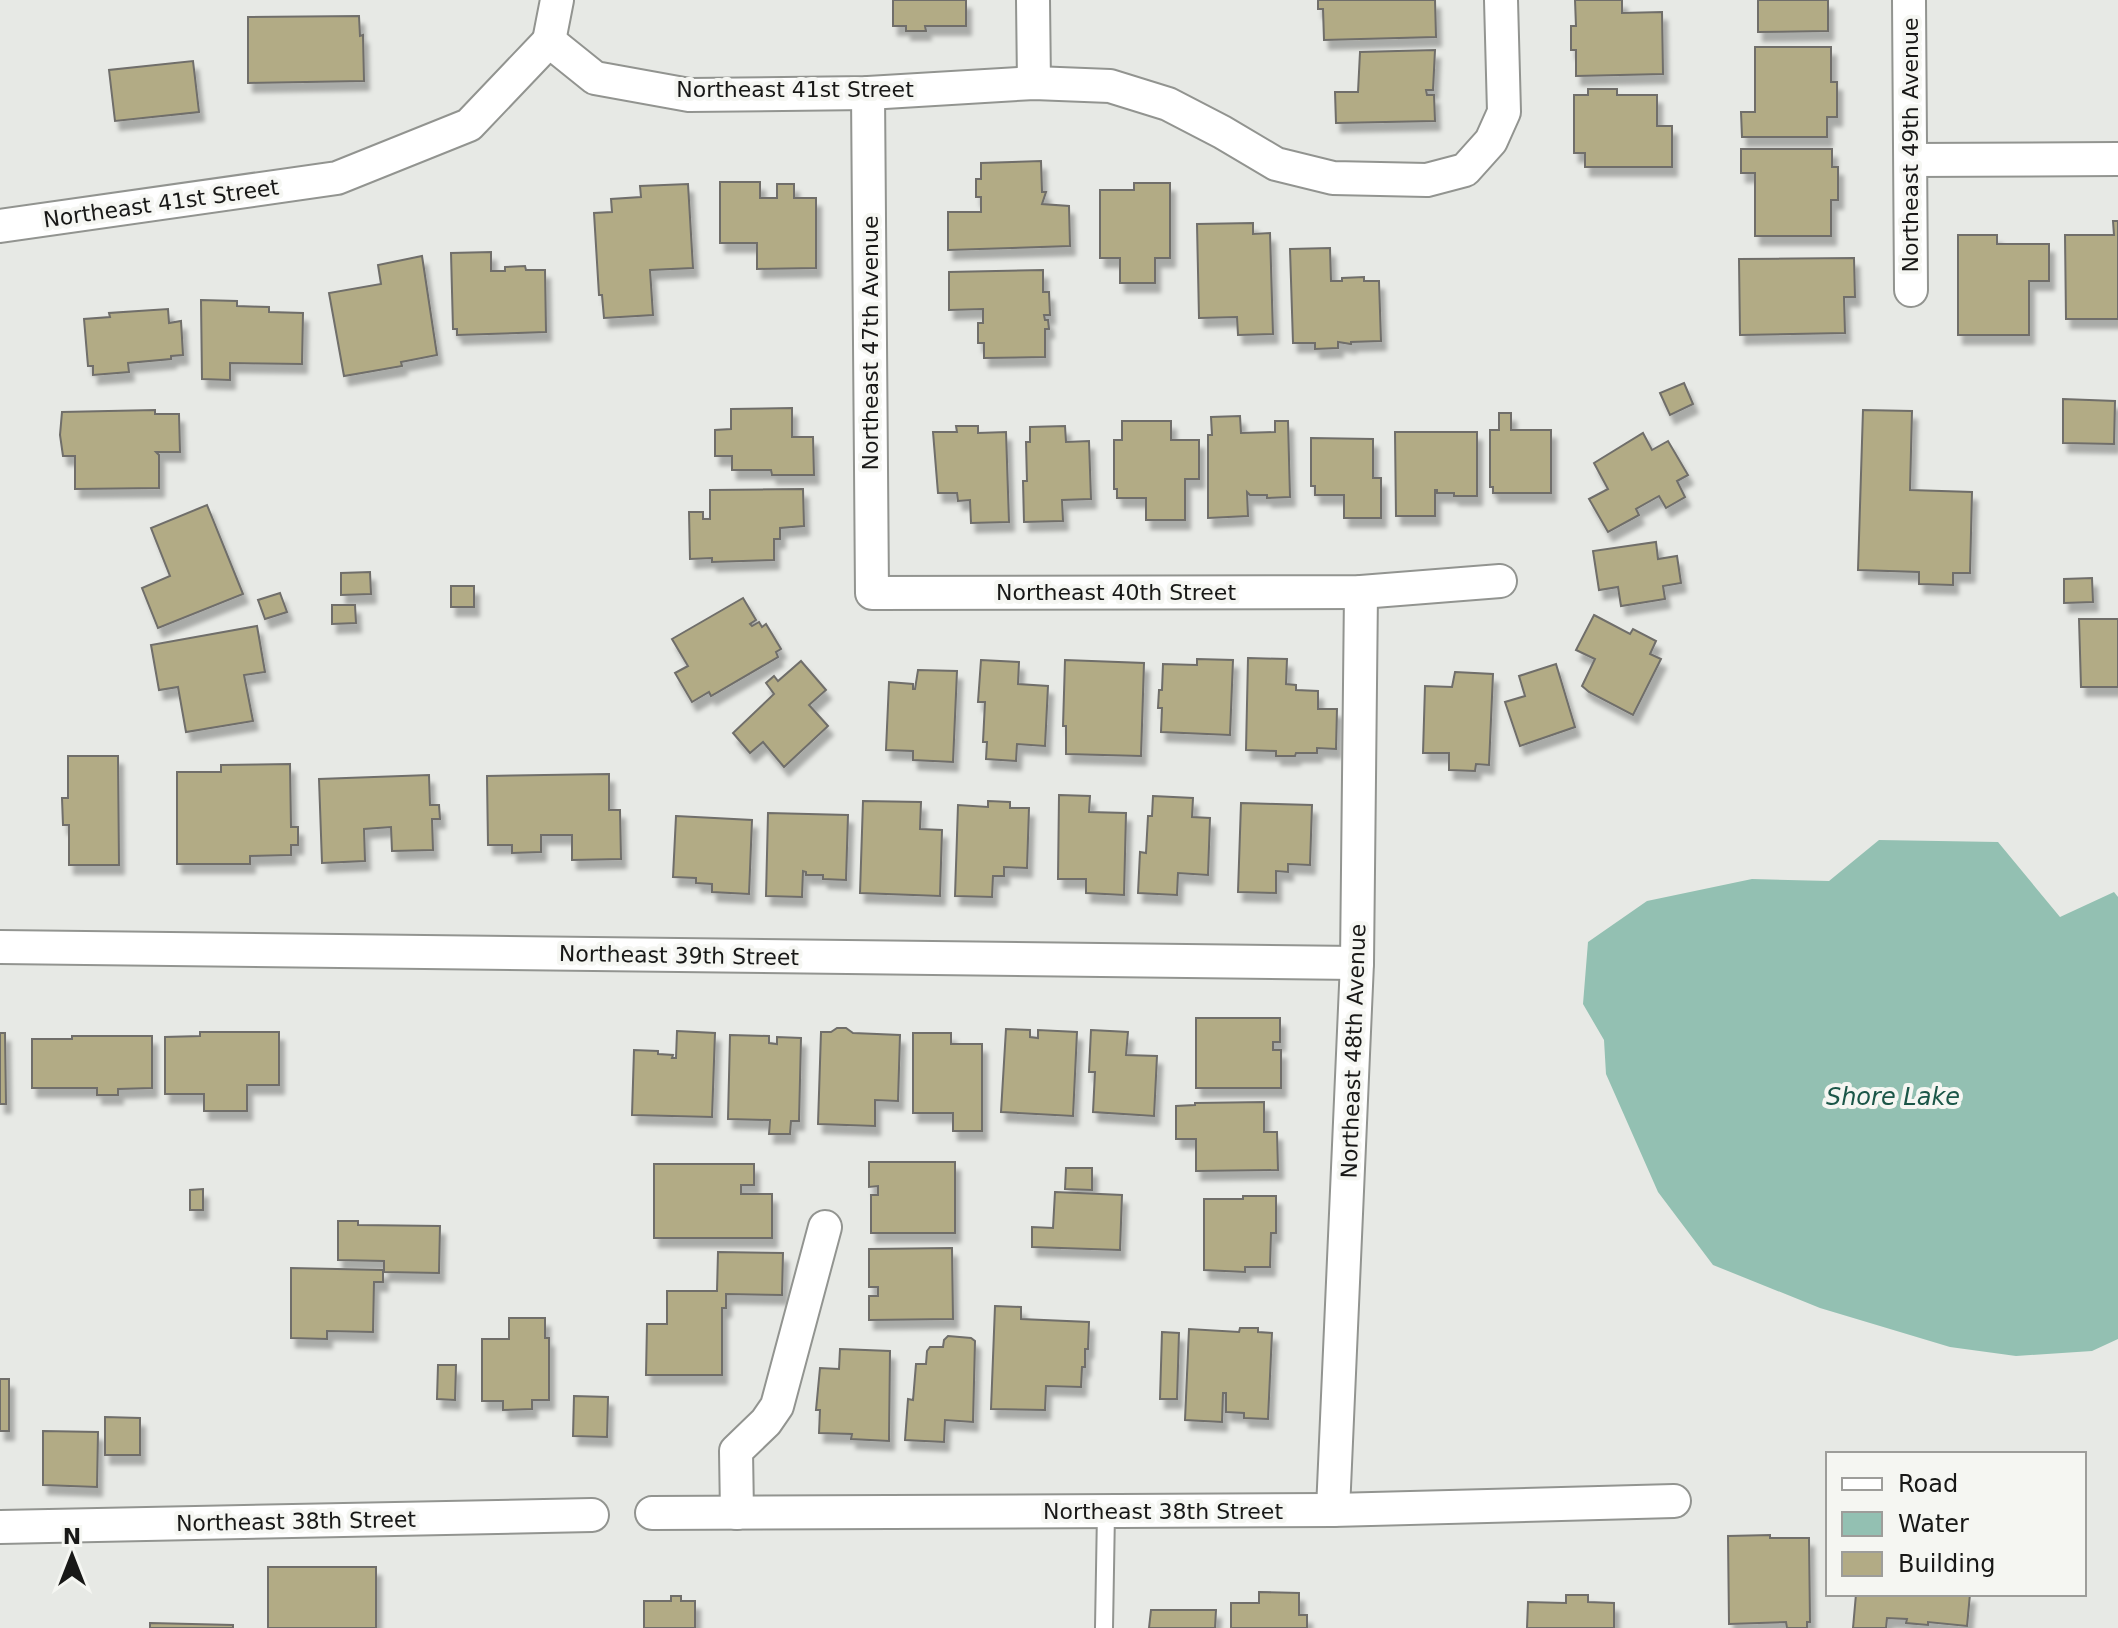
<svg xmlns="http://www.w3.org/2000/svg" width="2118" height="1628" font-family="'DejaVu Sans',sans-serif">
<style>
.water{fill:#93c0b2}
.building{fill:#b2ab85;stroke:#6f6e6a;stroke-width:2;filter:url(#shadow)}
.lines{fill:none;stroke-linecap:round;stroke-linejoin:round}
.lane-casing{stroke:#929490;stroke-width:20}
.street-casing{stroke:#929490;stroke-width:36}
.lane{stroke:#fff;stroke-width:16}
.street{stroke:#fff;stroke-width:32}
.labels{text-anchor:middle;stroke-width:8;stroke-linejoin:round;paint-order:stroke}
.street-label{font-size:22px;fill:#181817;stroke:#f5f6f2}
.water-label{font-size:24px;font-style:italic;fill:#1b5648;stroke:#f5f6f2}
</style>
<defs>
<filter id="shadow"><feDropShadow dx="5" dy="9" stdDeviation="2" flood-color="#0004"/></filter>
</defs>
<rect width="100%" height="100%" fill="#e7e9e5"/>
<path class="water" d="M1879 840 1998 842 2060 917 2114 892 2118 897V1339L2092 1351 2016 1356 1950 1347 1820 1308 1713 1265 1658 1192 1606 1074 1604 1040 1583 1004 1588 942 1647 901 1752 879 1829 881Z"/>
<g class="building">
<path d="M893 0H966V26H925L926 31H906V26H893Z"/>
<path d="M1318 0H1435L1436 37 1324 40 1323 9H1318Z"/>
<path d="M1575 0H1622V13L1662 12 1663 74 1576 76V50H1571V26H1576Z"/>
<path d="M1758 0H1828V31L1758 32Z"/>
<path d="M359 16 360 36 363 35 364 81 248 83V17Z"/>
<path d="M1755 47H1831V82H1837V117H1827V137H1742L1741 112H1755Z"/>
<path d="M1435 50 1433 90H1426L1427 95H1434L1435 121 1336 123 1335 92H1358L1360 52Z"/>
<path d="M193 61 199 112 115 121 109 70Z"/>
<path d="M1588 89H1617V95H1657V126H1672V167H1585V153H1574V95H1588Z"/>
<path d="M1741 149H1832V167H1838V200H1831V236H1755V173H1741Z"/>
<path d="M1041 161 1042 192H1046L1042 204 1069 206 1070 246 948 250V212H981V197H976V179H981V163Z"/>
<path d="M720 182H760V198H777V184H794V198H816V268L757 269V243H720Z"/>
<path d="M1134 183H1170V258H1155V283H1120V258H1100V190H1134Z"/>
<path d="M688 184 693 268 650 270 653 315 604 318 602 295H599L594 213 612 212 611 199 641 197 640 186Z"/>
<path d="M2113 221H2118V319H2066L2065 235H2114Z"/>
<path d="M1253 223V234L1270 233 1273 334 1238 335 1237 317 1199 318 1197 224Z"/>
<path d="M1958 235H1997V244H2049V281H2029V335H1958Z"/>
<path d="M1330 248 1331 281H1342V278L1364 277V281H1379L1381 341 1351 342V344L1338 342V348L1315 349V343H1293L1290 249Z"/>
<path d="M491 252V271H505V267L525 266 526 270H545L546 332 457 335V329H453L451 253Z"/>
<path d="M422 256 437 355 401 362 402 366 344 376 329 293 381 284 378 265Z"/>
<path d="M1854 258 1855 297H1844L1845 333 1740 335 1739 259Z"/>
<path d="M1043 270V292H1049L1050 315H1044L1045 320H1048L1049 329H1045V357L984 358V343H978V323H983V309L949 310V272Z"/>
<path d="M201 300 237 301V306L269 307V312L303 313 302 364 230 363V380L202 379Z"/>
<path d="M168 309 169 323 181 321 183 355 171 356V359L128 363 129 372 93 375V366H88L84 319 110 317 109 313Z"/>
<path d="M1684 383 1693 404 1670 415 1660 393Z"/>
<path d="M2063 399 2115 401 2114 444 2063 443Z"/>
<path d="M792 408V437H813L814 475H772L771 470H732V456H715V430L731 429V409Z"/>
<path d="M155 410V414H179L180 452H156L159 455V488L75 489V456H63L60 435 62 412Z"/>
<path d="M1863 410 1912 411 1910 490 1972 492 1970 573H1953V585L1919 584V572L1858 570Z"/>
<path d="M1499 413H1511V430H1551V493H1493V487H1490V430H1499Z"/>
<path d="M1240 416 1241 433 1275 432V421H1288L1290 497 1267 498V495H1250L1247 492 1248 516 1208 518V435H1212L1211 417Z"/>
<path d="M1122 421H1171V440H1199V479H1185V520H1146V498H1117V489H1114V440H1122Z"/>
<path d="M956 426H978V433L1006 432 1009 522 971 523 970 500 958 501 957 493H938L933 432H957Z"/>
<path d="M1065 426 1066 442 1089 441 1091 499 1062 500 1063 521 1024 522 1023 481H1027L1026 442H1030V427Z"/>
<path d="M1395 432H1477V496H1454V493H1437V490H1435V516H1396Z"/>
<path d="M1643 433 1652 450 1668 441 1688 475 1677 481 1685 497 1666 508 1659 496 1636 509 1639 515 1608 532 1589 499 1608 489 1594 463Z"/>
<path d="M1311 438 1373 439V478H1381V518H1344V495H1315V486H1311Z"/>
<path d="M803 489 804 526 780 528V539H774V560L712 562V558L690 559 689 512H703V519H710V490Z"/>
<path d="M207 505 243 594 158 628 142 588 170 576 151 528Z"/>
<path d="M1656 542 1658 559 1677 556 1681 583 1663 586 1665 599 1621 606 1618 587 1599 590 1593 551Z"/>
<path d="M370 572 371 594 341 595V573Z"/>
<path d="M2092 578 2093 602 2064 603V579Z"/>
<rect x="451" y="586" width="23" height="21"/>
<path d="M280 593 287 612 265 619 258 600Z"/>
<path d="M743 598 756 620 750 624 752 626 759 622 762 627 766 624 781 649 776 652 778 657 711 696 709 692 692 702 675 673 688 666 672 639Z"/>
<path d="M332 605H355L356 623 332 624Z"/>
<path d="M1594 615 1630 634 1633 629 1656 641 1650 654 1661 659 1633 715 1589 692 1582 686 1595 659 1576 650Z"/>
<path d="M2079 619H2118V687H2081Z"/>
<path d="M257 626 265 672 244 675 253 721 186 732 178 687 159 690 151 645Z"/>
<path d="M1248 658 1287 659 1286 684 1296 685V690L1318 691V709H1337L1336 749 1317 748V753H1296L1295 756H1276V751L1246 750Z"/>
<path d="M1197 659 1233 660 1230 735 1161 732 1162 708H1158L1159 690H1162L1163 664 1197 665Z"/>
<path d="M981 660 1019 662 1018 684 1048 686 1045 746 1017 744 1016 761 986 759 987 742H983L985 702H978Z"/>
<path d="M1065 660 1144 663 1141 756 1066 754V726H1063Z"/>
<path d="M801 661 826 690 809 705 828 726 784 767 763 742 750 753 733 733 774 694 766 683 774 676 778 681Z"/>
<path d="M1556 664 1575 727 1520 746 1505 702 1525 696 1519 676Z"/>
<path d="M918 670 957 671 953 762 913 760V751L886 750 889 682 913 684V689H915Z"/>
<path d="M1455 672 1493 674 1489 765 1476 764 1475 771 1449 770V753H1423L1425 686 1452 687Z"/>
<path d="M68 756H118L119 865H69V825H63L62 798H68Z"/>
<path d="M290 764 291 827H298V845H291V855L250 856V864H177V772H221V765Z"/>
<path d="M609 774V810H620L621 859 572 860V835H541V852L512 853V845H488L487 776Z"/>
<path d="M429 775 430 805H439L440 819H432L433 850 392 851 391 827 364 829 365 861 322 863 319 779Z"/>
<path d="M1059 795 1090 796 1089 812 1126 813 1124 895 1086 893V879H1058Z"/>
<path d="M1153 796 1193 798 1192 817 1210 818 1208 875 1178 873 1177 895 1138 893 1140 852 1146 853 1148 816H1152Z"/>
<path d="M863 801 921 802 920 829 942 830 940 896 860 893Z"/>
<path d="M988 801 1010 802V808H1029L1027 868 1004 867V876H993L992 897 955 896 958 805 988 807Z"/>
<path d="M1241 803 1312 805 1310 865 1288 864V872L1276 871V893L1238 892Z"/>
<path d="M768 813 848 815 846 880 823 879V875H806V872L803 871 802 897 766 896Z"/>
<path d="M676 816 752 820 749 894 712 892V884L696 883V878L673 877Z"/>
<path d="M1196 1018H1280V1042H1273V1050H1281V1088H1196Z"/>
<path d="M837 1028H846L853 1033 900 1035 898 1101 875 1100V1126L818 1124 821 1032H831Z"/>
<path d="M1006 1029 1030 1030V1037L1038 1038V1030L1077 1032 1073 1116 1001 1112Z"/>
<path d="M1091 1030 1128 1032 1126 1055 1157 1056 1154 1116 1093 1112 1095 1072H1089Z"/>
<path d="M677 1031 715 1033 712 1117 632 1115 634 1050 658 1051V1054L673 1055 672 1058H676Z"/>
<path d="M200 1032H279V1085H247V1111H204V1094H165V1037L200 1036Z"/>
<path d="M0 1033H5L6 1104H0Z"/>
<path d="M913 1033H951V1044H982V1131H953V1113H913Z"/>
<path d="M730 1035 769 1036V1043L777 1044V1037L801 1038 799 1121H791L790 1134H769L770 1120 728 1119Z"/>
<path d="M72 1036H152V1088L118 1089V1095H97V1088H32V1039H72Z"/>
<path d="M1264 1102V1132H1277L1278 1170 1196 1171V1139H1176V1106L1195 1105V1103Z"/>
<path d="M869 1162H955V1233H871V1195H878V1186L869 1187Z"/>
<path d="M654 1164H754V1185H741V1194H772V1238H654Z"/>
<path d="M1066 1168H1092V1190L1065 1189Z"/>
<path d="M203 1189V1210H190V1190Z"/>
<path d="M1055 1192 1122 1195 1120 1250 1032 1247V1227L1053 1228Z"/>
<path d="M1243 1196H1276V1233H1271L1270 1267H1245V1272L1204 1270V1199H1243Z"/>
<path d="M338 1221H358V1225L440 1226 439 1273 384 1272V1261L338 1260Z"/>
<path d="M952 1248 953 1319 869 1320V1296H878V1287H869V1249Z"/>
<path d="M718 1252 783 1253 782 1295 726 1294V1308H722V1375H646L647 1324H667V1291H717Z"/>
<path d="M291 1268 383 1270V1282H374L373 1332 327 1331V1339L291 1338Z"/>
<path d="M995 1306 1021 1307V1319L1089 1322 1088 1349H1085V1367H1082L1081 1387 1046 1386 1045 1410 991 1409Z"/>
<path d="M509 1318H545V1338H549V1400H532V1409L503 1410V1401H482V1339H509Z"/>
<path d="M1240 1328H1258V1332L1272 1333 1268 1419 1244 1418V1413L1226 1412V1393H1223L1222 1422 1185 1420 1189 1329 1239 1332Z"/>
<path d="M1162 1332 1179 1333 1177 1399H1160Z"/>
<path d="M948 1336 971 1338 975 1341 973 1422 945 1420 944 1442 905 1440 908 1399 913 1400 916 1364H926L927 1351 930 1347H943L944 1340Z"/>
<path d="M840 1349 890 1351 889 1441 851 1439 852 1434 819 1433 820 1410H816L820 1368 839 1369Z"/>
<path d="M438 1365H456L455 1400 437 1399Z"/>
<rect x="0" y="1379" width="9" height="52"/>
<path d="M574 1396 608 1397 607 1437 573 1436Z"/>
<path d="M105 1417 140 1418V1455H105Z"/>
<path d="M43 1431 98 1432 97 1487 43 1485Z"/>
<path d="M1770 1535V1538H1809L1810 1622H1807V1628H1787L1786 1622 1729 1624 1728 1536Z"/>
<rect x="268" y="1567" width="108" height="61"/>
<path d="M1259 1592 1299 1593V1615H1307V1628H1231V1603H1259Z"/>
<path d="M1856 1594H1970L1967 1626 1928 1622V1625L1906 1623 1907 1619 1887 1618 1886 1628H1853Z"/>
<path d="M1566 1595H1588V1602L1614 1603V1628H1527L1528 1602 1566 1603Z"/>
<path d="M671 1596H681V1601H695V1628H644V1601H671Z"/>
<path d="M1151 1610H1216L1215 1628H1149Z"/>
<path d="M150 1623 233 1625V1628H150Z"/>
</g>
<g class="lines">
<defs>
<path id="lane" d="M1104 1628 1106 1512"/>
<g id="street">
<path d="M1033 0 1034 83"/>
<path d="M1909 0 1911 290"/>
<path d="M549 41 557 0"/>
<path d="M868 93 872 593 1361 592 1500 581"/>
<path d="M1911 160 2118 159"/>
<path d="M0 226 337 178 469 125 549 41 595 78 689 95 868 93 1034 83 1110 86 1168 104 1222 132 1276 164 1333 178 1427 180 1465 170 1491 141 1504 112 1501 0"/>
<path d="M0 947 1357 963"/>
<path d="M1333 1510 1357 963 1361 592"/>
<path d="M652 1513 1333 1510 1674 1501"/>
<path d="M737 1513 736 1451 766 1422 777 1406 825 1227"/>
<path d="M0 1527 592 1515"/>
</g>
</defs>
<use href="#lane" class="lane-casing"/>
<use href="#street" class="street-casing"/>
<use href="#lane" class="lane"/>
<use href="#street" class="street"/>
</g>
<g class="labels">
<g class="street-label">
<text x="795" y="97">Northeast 41st Street</text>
<text transform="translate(1910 145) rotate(-90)" y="8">Northeast 49th Avenue</text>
<text transform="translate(161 203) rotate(-8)" y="8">Northeast 41st Street</text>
<text transform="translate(870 343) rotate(-90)" y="8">Northeast 47th Avenue</text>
<text x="1116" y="600">Northeast 40th Street</text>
<text transform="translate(679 955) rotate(1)" y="8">Northeast 39th Street</text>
<text transform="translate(1353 1051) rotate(-88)" y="8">Northeast 48th Avenue</text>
<text x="1163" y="1519">Northeast 38th Street</text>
<text transform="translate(296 1521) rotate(-1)" y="8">Northeast 38th Street</text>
</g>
<g class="water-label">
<text x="1893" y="1105">Shore Lake</text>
</g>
</g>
<rect x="1826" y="1452" width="260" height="144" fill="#f5f6f2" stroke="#9d9d9a" stroke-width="2"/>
<rect x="1842" y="1478" width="40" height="12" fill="#ffffff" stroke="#9d9d9a" stroke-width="2"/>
<text x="1898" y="1492" font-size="24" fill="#181817">Road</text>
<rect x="1842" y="1512" width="40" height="24" fill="#93c0b2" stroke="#9d9d9a" stroke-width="2"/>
<text x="1898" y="1532" font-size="24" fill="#181817">Water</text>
<rect x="1842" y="1552" width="40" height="24" fill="#b2ab85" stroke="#9d9d9a" stroke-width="2"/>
<text x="1898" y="1572" font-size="24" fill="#181817">Building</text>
<g transform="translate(72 1556)" stroke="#f5f6f2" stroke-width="6" paint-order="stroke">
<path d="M0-6L14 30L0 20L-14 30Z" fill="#181817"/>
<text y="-12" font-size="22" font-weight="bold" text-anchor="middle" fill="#181817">N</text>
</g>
</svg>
